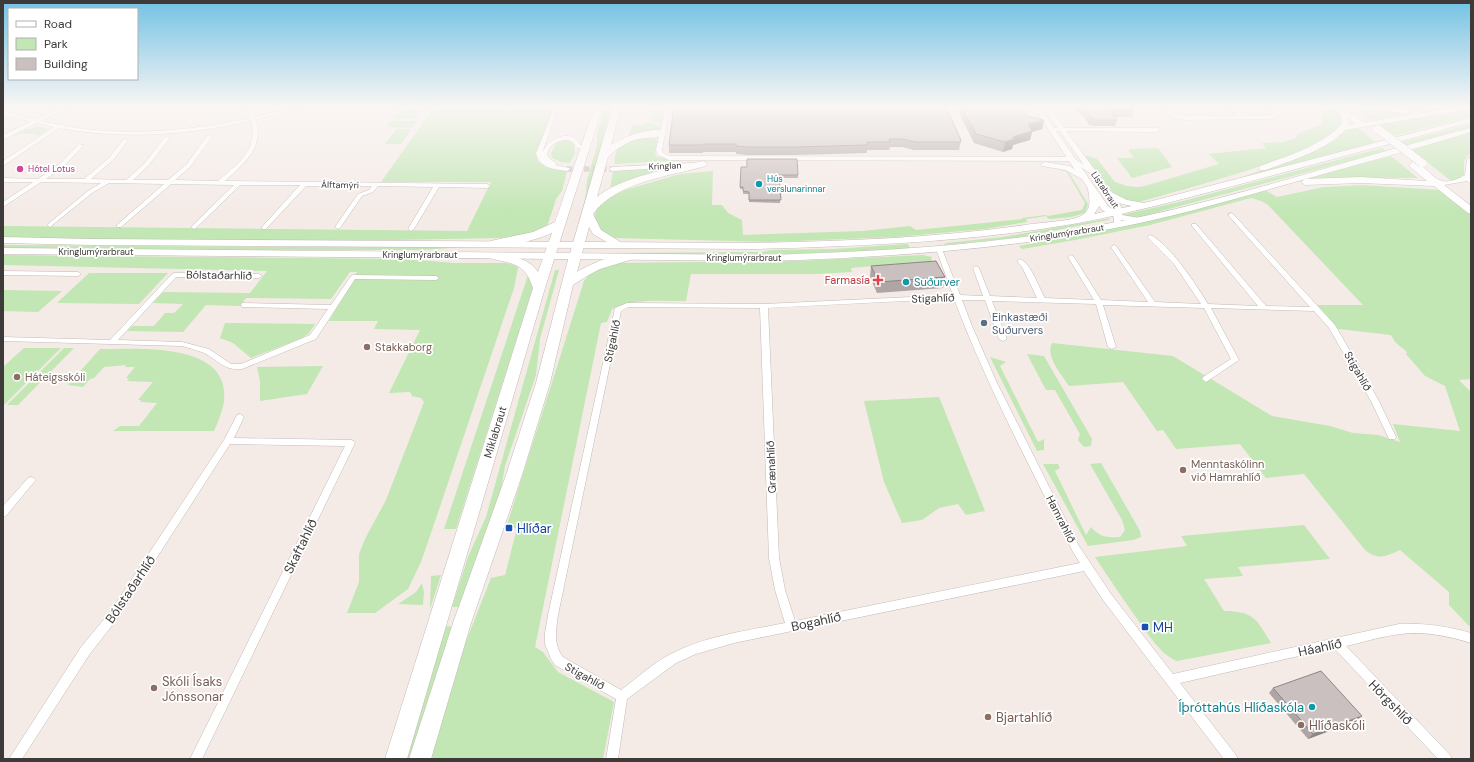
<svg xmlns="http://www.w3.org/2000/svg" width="1474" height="762" font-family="'DM Sans',sans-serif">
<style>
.green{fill:#c2e6b4}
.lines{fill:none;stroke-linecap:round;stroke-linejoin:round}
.street-tunnel{stroke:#d0c8c4;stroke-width:5.5;stroke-dasharray:5.5 3;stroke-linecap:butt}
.street-casing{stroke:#c2bab6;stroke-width:1}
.secondary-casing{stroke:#c2bab6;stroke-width:1}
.primary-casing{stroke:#c2bab6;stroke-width:1}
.highway-casing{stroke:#c2bab6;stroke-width:1}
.street{fill:#fff;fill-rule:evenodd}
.secondary{fill:#fff;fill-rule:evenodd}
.primary{fill:#fff;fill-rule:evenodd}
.highway{fill:#fff;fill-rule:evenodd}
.primary-bridge-casing{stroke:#c2bab6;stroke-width:9;stroke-linecap:butt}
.primary-bridge{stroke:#fff;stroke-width:8}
.wall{fill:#aea5a4}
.shaded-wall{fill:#8d8686}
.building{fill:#cac0bf;stroke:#8d8686}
.hotel-dot{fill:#d1479c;stroke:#fff;stroke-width:1.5}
.culture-dot{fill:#0f9aa8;stroke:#fff;stroke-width:1.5}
.health-dot{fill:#e0444e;stroke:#fff;stroke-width:1.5}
.service-dot{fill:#5c6f8a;stroke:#fff;stroke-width:1.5}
.education-dot{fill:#8d6e63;stroke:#fff;stroke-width:1.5}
.transit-dot{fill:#1a4fb4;stroke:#fff;stroke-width:1.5}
.labels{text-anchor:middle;stroke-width:3.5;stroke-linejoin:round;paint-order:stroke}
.far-street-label{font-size:9px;fill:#3e3a39;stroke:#fff}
.far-hotel-label{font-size:9px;fill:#b23c85;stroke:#fff;text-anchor:start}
.far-culture-label{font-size:9px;fill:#0d838f;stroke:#fff;text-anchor:start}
.street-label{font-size:11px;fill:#3e3a39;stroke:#fff}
.health-label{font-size:11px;fill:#be3a42;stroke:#fff;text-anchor:end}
.culture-label{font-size:11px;fill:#0d838f;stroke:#fff;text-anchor:start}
.service-label{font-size:11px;fill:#4e5e75;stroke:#fff;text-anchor:start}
.education-label{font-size:11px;fill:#785e54;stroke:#fff;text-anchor:start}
.near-transit-label{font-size:13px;fill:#164399;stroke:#fff;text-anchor:start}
.near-street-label{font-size:13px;fill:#3e3a39;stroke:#fff}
.near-education-label{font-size:13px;fill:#785e54;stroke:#fff;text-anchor:start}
.near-culture-label{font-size:13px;fill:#0d838f;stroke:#fff;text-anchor:end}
</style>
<rect width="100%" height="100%" fill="#f4ebe7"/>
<g class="green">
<path d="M403 106H424L415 119H393Z"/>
<path d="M435 106H556L536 153 538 161 546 167 567 171 562 191 556 199 547 227 541 231 502 238 286 242 3 238V226L467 231 491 182H381Z"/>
<path d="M605 106H611L579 231 586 193 587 180 597 146V135Z"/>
<path d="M650 106H664L662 122 650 120 653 112 649 108Z"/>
<path d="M1316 106H1335C1338 111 1345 118 1341 125 1327 153 1173 192 1138 202L1120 199 1114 194 1084 155 1097 159 1115 182 1127 186 1138 187 1145 186 1219 164 1209 154 1266 148 1262 143 1283 142 1296 138 1297 134 1320 125 1323 120 1322 113Z"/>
<path d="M1355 106C1373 106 1390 113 1409 114L1370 120Z"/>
<path d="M1382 106H1456C1431 109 1407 112 1382 106Z"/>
<path d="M1471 109V116L1394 136 1377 124Z"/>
<path d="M392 121H417L412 128 387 127Z"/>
<path d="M647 122 659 125 660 130 658 132 628 136 633 125H645Z"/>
<path d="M1471 124V128L1407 146 1401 142Z"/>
<path d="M36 126 49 129 40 135 35 136 36 134H21L12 137 26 129H29Z"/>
<path d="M1356 126 1375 142 1240 178 1281 163 1334 141 1348 128Z"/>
<path d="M396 129H411L401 144H385Z"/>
<path d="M1471 132V152L1464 161V177L1462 179 1451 181 1411 149Z"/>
<path d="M654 137 657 139 655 153 657 157 685 160 614 164C615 161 615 155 616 152 621 140 642 138 654 137Z"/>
<path d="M567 140 574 144 575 153 570 163 561 162 552 158 551 153 557 142Z"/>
<path d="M1158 148 1172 167 1132 178 1117 158H1134L1129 151 1130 149Z"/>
<path d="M1382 148 1387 151 1135 218 1122 215 1183 201Z"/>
<path d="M1391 156 1418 178H1338L1293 182Z"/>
<path d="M686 167 610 190 613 171Z"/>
<path d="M1052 167 1068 171 1088 204 1085 213 1071 217 1049 219 1046 216 1026 219 1027 222 985 229 896 237 770 242 614 238 599 229 594 217 598 206 616 194 628 189 680 174 713 171 712 205H722L728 213 742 220 743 235 863 231 910 226 916 230 1023 219 1022 218 1046 215 1048 216 1082 210 1085 203 1067 172Z"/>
<path d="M1362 185 1441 190 1471 214V379L1459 380 1471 392V628L1449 605V592L1400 550C1386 556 1379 561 1365 550L1304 474 1266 478 1240 444 1176 449 1163 430 1157 431 1123 382 1069 386C1061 374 1045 356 1052 343L1173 356 1272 416 1330 426 1353 433 1378 435 1400 442 1393 424 1460 431 1445 386 1425 376 1406 354 1407 352 1395 342 1391 335 1338 329 1317 305H1363L1268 205 1261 201 1251 198 1150 225 1075 240 1022 249 1019 246 1134 224 1265 190 1277 197 1324 187Z"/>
<path d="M1111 218 1108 220 1016 238 943 245 946 243 1003 237Z"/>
<path d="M908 244 910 248 889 250 788 254H603V253C656 253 709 252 762 252L771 250 834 249Z"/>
<path d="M3 245 307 247H464L422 250H124L3 248Z"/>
<path d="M3 255 407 259 454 263H506L517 266 518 268 514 288 430 536 421 562 408 589 375 613H347L359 582V554L366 537 386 500 424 402 421 398 412 396 410 392 389 393 420 330 374 329 378 321H329L357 272H350L331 299 246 298 240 306 206 305 183 332 127 331 132 326H154L165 313H174L183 304 153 303 163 292 250 293 267 271 3 265Z"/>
<path d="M923 255 932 257 931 261 851 268 852 272 816 274H691L686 301C661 301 635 298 612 309L607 322 601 323 535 647 543 652 558 672 614 702 603 759H429L465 644 491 578 505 575 517 528H506L584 281 592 271 617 263 795 261Z"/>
<path d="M555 270H559L540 339 536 375 505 466 500 495 460 607H452L468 557 486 517Z"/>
<path d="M529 272 535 281 456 529H444Z"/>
<path d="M89 273H168L139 304 57 303Z"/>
<path d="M3 290 62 291 38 312 3 311Z"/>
<path d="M225 323 315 324 309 333 302 338 251 358 233 343 220 338Z"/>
<path d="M24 348H61L3 406V367Z"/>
<path d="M64 348H74L18 405H7Z"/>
<path d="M100 349C137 349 232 341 224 402 222 412 218 422 214 431H113L120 426H139L157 403 140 402 141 400H138L153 382 127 381 129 378H126L135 367H125L126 365 104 367 94 378 90 379 83 387 68 385Z"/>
<path d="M1027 354 1044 356 1092 439 1091 446 1084 447 1078 440 1080 434 1055 390H1046Z"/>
<path d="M990 357 1006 362 1000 366 1038 442 1044 439V450L1037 451Z"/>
<path d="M323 366 307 394 260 401V381L257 367Z"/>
<path d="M939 397 985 511 966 515 958 504 939 508 922 520 902 523 884 482 864 401Z"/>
<path d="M1101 463 1140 531 1141 537 1133 540 1088 546 1043 464H1058L1060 468 1055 471 1086 535 1091 527C1099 537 1108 538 1120 537L1125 530 1122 520 1090 464Z"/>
<path d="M1304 525 1330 559 1238 567 1243 576 1204 579 1224 611C1253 611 1257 619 1271 643L1177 661C1159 654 1144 628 1133 613 1120 594 1107 576 1095 557L1187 546 1181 536Z"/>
<path d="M441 575 430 609 431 576Z"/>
<path d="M422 583 424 592 423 605 398 604 416 592Z"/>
<path d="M446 626 454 627 412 759H406Z"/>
</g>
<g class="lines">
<path class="street-tunnel" d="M567 169H612"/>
<defs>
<g id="street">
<path d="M247 106H251L255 117 297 106H304L256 120C264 149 244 163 225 181L487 184 490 186 487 188 439 187 414 229 411 231 408 229 433 187 378 186 373 192 362 196 340 228 338 229 335 227 358 194 369 190 372 186H306L266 229H262V227L300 185H240L196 228 194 229 191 227 192 226 234 185 171 184 121 227H117V225L164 184 109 183 92 193 50 227 47 225 48 224 88 191 101 183 41 182 3 207V202L33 182H3V178L38 179 61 163 79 144 84 145 65 165 46 179H84L109 158 123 140 125 139 128 141 113 160 91 179 126 180 144 164 165 137 167 136 170 138 148 166 133 180H168L186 165 207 136 209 135 212 137 190 167 175 180 218 181C237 164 259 150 251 121 188 135 123 140 59 128L3 166V161L54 127 3 115V111C28 118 52 124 78 128 135 136 194 130 251 118Z"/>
<path d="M555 106H559L542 153 544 159 542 153C547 142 564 130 576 139 578 141 580 145 582 147L581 148H577C575 146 574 142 571 141 563 136 542 148 549 158 551 160 555 162 557 164L555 165 569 168 570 169 567 171C554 169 539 168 536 153Z"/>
<path d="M666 106H670L662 150 663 153 670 156 1072 157 1095 172 1090 173 1071 161 669 160 658 155 656 150Z"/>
<path d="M1163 106H1168L1176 115 1184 116H1238L1228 106H1233L1244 116 1270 115 1274 113 1273 106H1277L1280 114 1271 119 1184 120 1172 117Z"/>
<path d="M1053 128H1157L1160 130 1157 132 1051 131 1050 130Z"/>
<path d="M693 163 696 165 695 166 612 171 609 169 612 167Z"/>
<path d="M1231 213 1233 214 1335 325 1379 401 1396 437 1395 439H1389L1371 401 1329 328 1314 311 1211 308 1239 360 1206 382 1202 379 1203 377 1231 359 1204 308 1103 305 1116 347 1112 349 1108 347 1096 304 992 301 1007 339 1003 341 999 339 985 300H962L972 326 997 383 1079 546 1111 594 1173 674 1399 624C1424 623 1447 626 1471 633V643C1448 636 1424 631 1401 634 1382 636 1364 642 1346 646L1450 755 1452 759H1438L1334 648 1180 683 1236 755 1238 759H1224L1103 600 1084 571 734 643 696 654 676 663 627 699 618 759H606L616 699 555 665 551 659 545 644V633L548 615 615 308 627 303 764 304 953 295 936 249 939 247 942 249 960 295 983 296 973 268 976 266 979 268 990 296 1037 298 1022 267 1017 261 1020 259C1031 263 1039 288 1045 298L1094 300 1068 257 1071 255 1074 257 1101 300 1148 302 1111 247 1114 245 1116 246 1155 302 1201 304 1174 264 1147 237 1150 235C1168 242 1198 287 1208 304L1258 306 1192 226V224H1196L1266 306 1310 307 1229 216 1228 215ZM945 299H954C987 386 1031 469 1073 552L1080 563 795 621 785 590 779 558 768 308ZM628 307 760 308 769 558 775 590 785 623C746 631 704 636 669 655 653 663 636 679 621 690L563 657C553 644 556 631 558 615L621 311Z"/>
<path d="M3 271 78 272 81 274 78 276 3 275Z"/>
<path d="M174 273 259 274 262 276 259 278 176 277 118 340 182 342 209 349 231 364H241L310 335 328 309 245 307H242L241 305 242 303 331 305 351 276 353 275 436 276 439 278 436 280 355 279 316 339 242 369C224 371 218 360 204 353 197 350 189 348 182 346L3 341V337L110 340 172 274Z"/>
<path d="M240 414 244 417 234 438 351 440 354 441 355 443 202 759H190L345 446 230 444 118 618 89 655 22 759H9L81 647 110 612 224 440 237 415Z"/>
<path d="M31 477 34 478 36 480 34 482 6 516 3 517V506L28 478Z"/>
</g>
<g id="secondary">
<path d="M63 106H71L3 140V135Z"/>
<path d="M1033 106H1039L1108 206 1114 210 1111 203 1042 106H1048L1119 203 1123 211 1122 215 1140 218 1141 220 1140 222 1121 220 1120 223H1114V217L1102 210 1082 179 1065 170 1042 166 1041 164 1045 162 1070 166 1075 170Z"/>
<path d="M1336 106H1343L1365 124 1364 126H1358Z"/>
</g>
<g id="primary">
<path d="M1334 106H1342L1348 114 1349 125 1464 106H1471V109L1345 130C1327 150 1290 161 1266 170H1260L1259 168 1260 166C1288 156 1321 146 1342 124L1340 114Z"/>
<path d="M1367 106C1378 106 1401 106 1410 112L1406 114 1371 108Z"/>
<path d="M1471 118V122C1397 142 1322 162 1248 182 1190 197 1132 213 1073 224 968 242 861 246 755 249L92 245 3 243V237L92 239 755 243C845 241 935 238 1025 225 1036 223 1070 221 1079 217 1092 211 1090 201 1088 189L1092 186 1096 189 1100 205 1094 214 1132 206 1122 204 1106 196 1105 194 1109 191 1127 200 1144 203 1156 200Z"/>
<path d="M1471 128V132C1415 149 1358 164 1302 180 1238 198 1175 217 1110 229 998 250 885 257 771 261L3 254V248L771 255C892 251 1013 244 1131 219 1246 195 1357 157 1471 128Z"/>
<path d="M1471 157V184L1467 181 1444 185 1471 206V214L1468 213 1434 186 1360 183 1305 185 1301 182 1305 179 1360 177 1427 181 1410 167 1409 165 1413 162C1434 168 1434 193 1465 175L1467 160Z"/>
</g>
<g id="highway">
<path d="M595 106H603L545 288 407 759H385L533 288C525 262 512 264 489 258L487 256 489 254 493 253C510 256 528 257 538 272L552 233C538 239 506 249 491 245L489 243 491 241 495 240 533 232 555 222Z"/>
<path d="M613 106H621L611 145C621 138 657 124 667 133 661 139 647 137 638 139 626 142 616 149 608 157L597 197C620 177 673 168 703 161L708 164 706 166C670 176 616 182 593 214L601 230 625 245 623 247H615L593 234 589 227 577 272C588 265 617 252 630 256L632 258 630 260 600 269 587 276 573 285 550 383 522 475 471 623 431 759H409L453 623 506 475 536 383 566 267Z"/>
</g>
</defs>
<use href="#street" class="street-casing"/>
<use href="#secondary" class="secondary-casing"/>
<use href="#primary" class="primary-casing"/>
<use href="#highway" class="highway-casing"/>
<use href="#street" class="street"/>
<use href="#secondary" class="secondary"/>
<use href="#primary" class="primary"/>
<use href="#highway" class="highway"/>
<defs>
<path id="primary-bridge" d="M1378 129 1422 163"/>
</defs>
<use href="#primary-bridge" class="primary-bridge-casing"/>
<use href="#primary-bridge" class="primary-bridge"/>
</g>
<g class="wall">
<path d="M674 106 961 140 959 150H914L902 147H890L889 150H867V153L795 155H747L736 154V152H703V153H669V145Z"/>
<path d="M960 106H1020L1026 116 1044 120 1042 129 1032 132 1030 140 1013 145 1012 149 1003 152 974 143 959 113Z"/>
<path d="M1071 106H1132L1134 107 1133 109 1134 110 1132 117H1115L1117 120 1115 126H1094L1089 125 1084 117 1078 112H1076Z"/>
<path d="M741 167 798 175V178H779L780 203 749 202V194H743V189H740Z"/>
<path d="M871 266 945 277 943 288 877 293 870 277Z"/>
<path d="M1273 688 1356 721 1308 739 1269 693Z"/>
</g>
<g class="shaded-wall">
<path d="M1044 120 1042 129 1032 132 1030 140 1013 145 1012 149 1003 152 1005 142 1028 124Z"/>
<path d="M1362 716 1356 721 1308 739 1313 734Z"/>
</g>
<g class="building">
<path d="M674 106H937L946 107 961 140H960L961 142H915L903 139H889L890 142H867V145L796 147H747L736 146V144H703V145H669Z"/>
<path d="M961 106H1020L1024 109 1026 116 1044 120 1028 124 1032 131 1013 137 1014 139 1005 142 976 134Z"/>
<path d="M1081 106H1132L1134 107H1131L1134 110H1110L1117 120H1096L1091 118 1086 110Z"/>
<path d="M747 159H797L798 175H779L781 200H749V192L743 191V187H740L741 167H747Z"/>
<path d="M936 261 945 277 879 282 871 266Z"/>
<path d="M1321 671 1362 716 1313 734 1273 688Z"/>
</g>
<linearGradient id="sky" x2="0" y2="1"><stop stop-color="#73c2e4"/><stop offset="0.5" stop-color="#faf6f4"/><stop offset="1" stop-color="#faf6f4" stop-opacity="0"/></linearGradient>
<rect width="1474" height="213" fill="url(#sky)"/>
<circle class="hotel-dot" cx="20" cy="169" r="4"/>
<g class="culture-dot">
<circle cx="759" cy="184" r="4"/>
<circle cx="906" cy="282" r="4"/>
<circle cx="1312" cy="707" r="4"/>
</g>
<path class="health-dot" d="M876 274h4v4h4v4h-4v4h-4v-4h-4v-4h4z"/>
<circle class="service-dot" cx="984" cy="323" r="4"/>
<g class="education-dot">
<circle cx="367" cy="347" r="4"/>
<circle cx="17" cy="377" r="4"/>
<circle cx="1183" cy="470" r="4"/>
<circle cx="154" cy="688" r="4"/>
<circle cx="988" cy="717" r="4"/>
<circle cx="1301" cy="725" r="4"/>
</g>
<g class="transit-dot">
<rect x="505" y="524" width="8" height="8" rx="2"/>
<rect x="1141" y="623" width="8" height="8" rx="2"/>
</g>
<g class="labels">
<g class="far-street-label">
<text transform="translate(665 166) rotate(-3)" y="3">Kringlan</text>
<text transform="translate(340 185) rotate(1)" y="3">Álftamýri</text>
<text transform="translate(1105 190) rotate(56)" y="3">Listabraut</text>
<text transform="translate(1067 233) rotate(-9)" y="3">Kringlumýrarbraut</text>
<text x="96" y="255">Kringlumýrarbraut</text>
<text x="420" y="258">Kringlumýrarbraut</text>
<text x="744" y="261">Kringlumýrarbraut</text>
</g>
<g class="far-hotel-label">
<text x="28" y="172">Hótel Lotus</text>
</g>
<g class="far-culture-label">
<text x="767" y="182">Hús<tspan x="767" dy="10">verslunarinnar</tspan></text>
</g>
<g class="street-label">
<text transform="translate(219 275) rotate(1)" y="4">Bólstaðarhlíð</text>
<text transform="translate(933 298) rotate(-2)" y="4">Stigahlíð</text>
<text transform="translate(612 341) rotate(-78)" y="4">Stigahlíð</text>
<text transform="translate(1358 371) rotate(60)" y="4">Stigahlíð</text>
<text transform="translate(495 432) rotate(-73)" y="4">Miklabraut</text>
<text transform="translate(771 467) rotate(-92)" y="4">Grænahlíð</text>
<text transform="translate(1061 519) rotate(63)" y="4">Hamrahlíð</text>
<text transform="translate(585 676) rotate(29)" y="4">Stigahlíð</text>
</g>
<g class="health-label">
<text x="870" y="284">Farmasía</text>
</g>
<g class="culture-label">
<text x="914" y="286">Suðurver</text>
</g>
<g class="service-label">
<text x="992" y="321">Einkastæði<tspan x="992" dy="13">Suðurvers</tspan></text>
</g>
<g class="education-label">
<text x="375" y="351">Stakkaborg</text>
<text x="25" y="381">Háteigsskóli</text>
<text x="1191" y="468">Menntaskólinn<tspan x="1191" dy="13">við Hamrahlíð</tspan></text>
</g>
<g class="near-transit-label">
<text x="517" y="533">Hlíðar</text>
<text x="1153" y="632">MH</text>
</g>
<g class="near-street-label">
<text transform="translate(300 546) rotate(-64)" y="5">Skaftahlíð</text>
<text transform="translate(130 589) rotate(-56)" y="5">Bólstaðarhlíð</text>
<text transform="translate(816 621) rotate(-12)" y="5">Bogahlíð</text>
<text transform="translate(1320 647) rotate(-12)" y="5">Háahlíð</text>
<text transform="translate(1391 702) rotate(46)" y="5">Hörgshlíð</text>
</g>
<g class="near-education-label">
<text x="162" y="686">Skóli Ísaks<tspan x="162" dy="15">Jónssonar</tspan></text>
<text x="996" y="722">Bjartahlíð</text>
<text x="1309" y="730">Hlíðaskóli</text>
</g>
<g class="near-culture-label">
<text x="1304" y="712">Íþróttahús Hlíðaskóla</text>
</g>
</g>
<rect width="1474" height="762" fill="none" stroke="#3e3a39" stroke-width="8"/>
<rect x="8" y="8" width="130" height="72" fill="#ffffff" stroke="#b2b0b0"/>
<rect x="16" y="21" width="20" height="6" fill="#ffffff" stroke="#b2b0b0"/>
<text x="44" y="28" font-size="12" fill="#3e3a39">Road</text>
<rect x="16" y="38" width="20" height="12" fill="#c2e6b4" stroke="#b2b0b0"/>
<text x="44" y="48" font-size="12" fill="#3e3a39">Park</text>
<rect x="16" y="58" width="20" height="12" fill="#cac0bf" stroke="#b2b0b0"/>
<text x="44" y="68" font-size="12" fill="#3e3a39">Building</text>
</svg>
